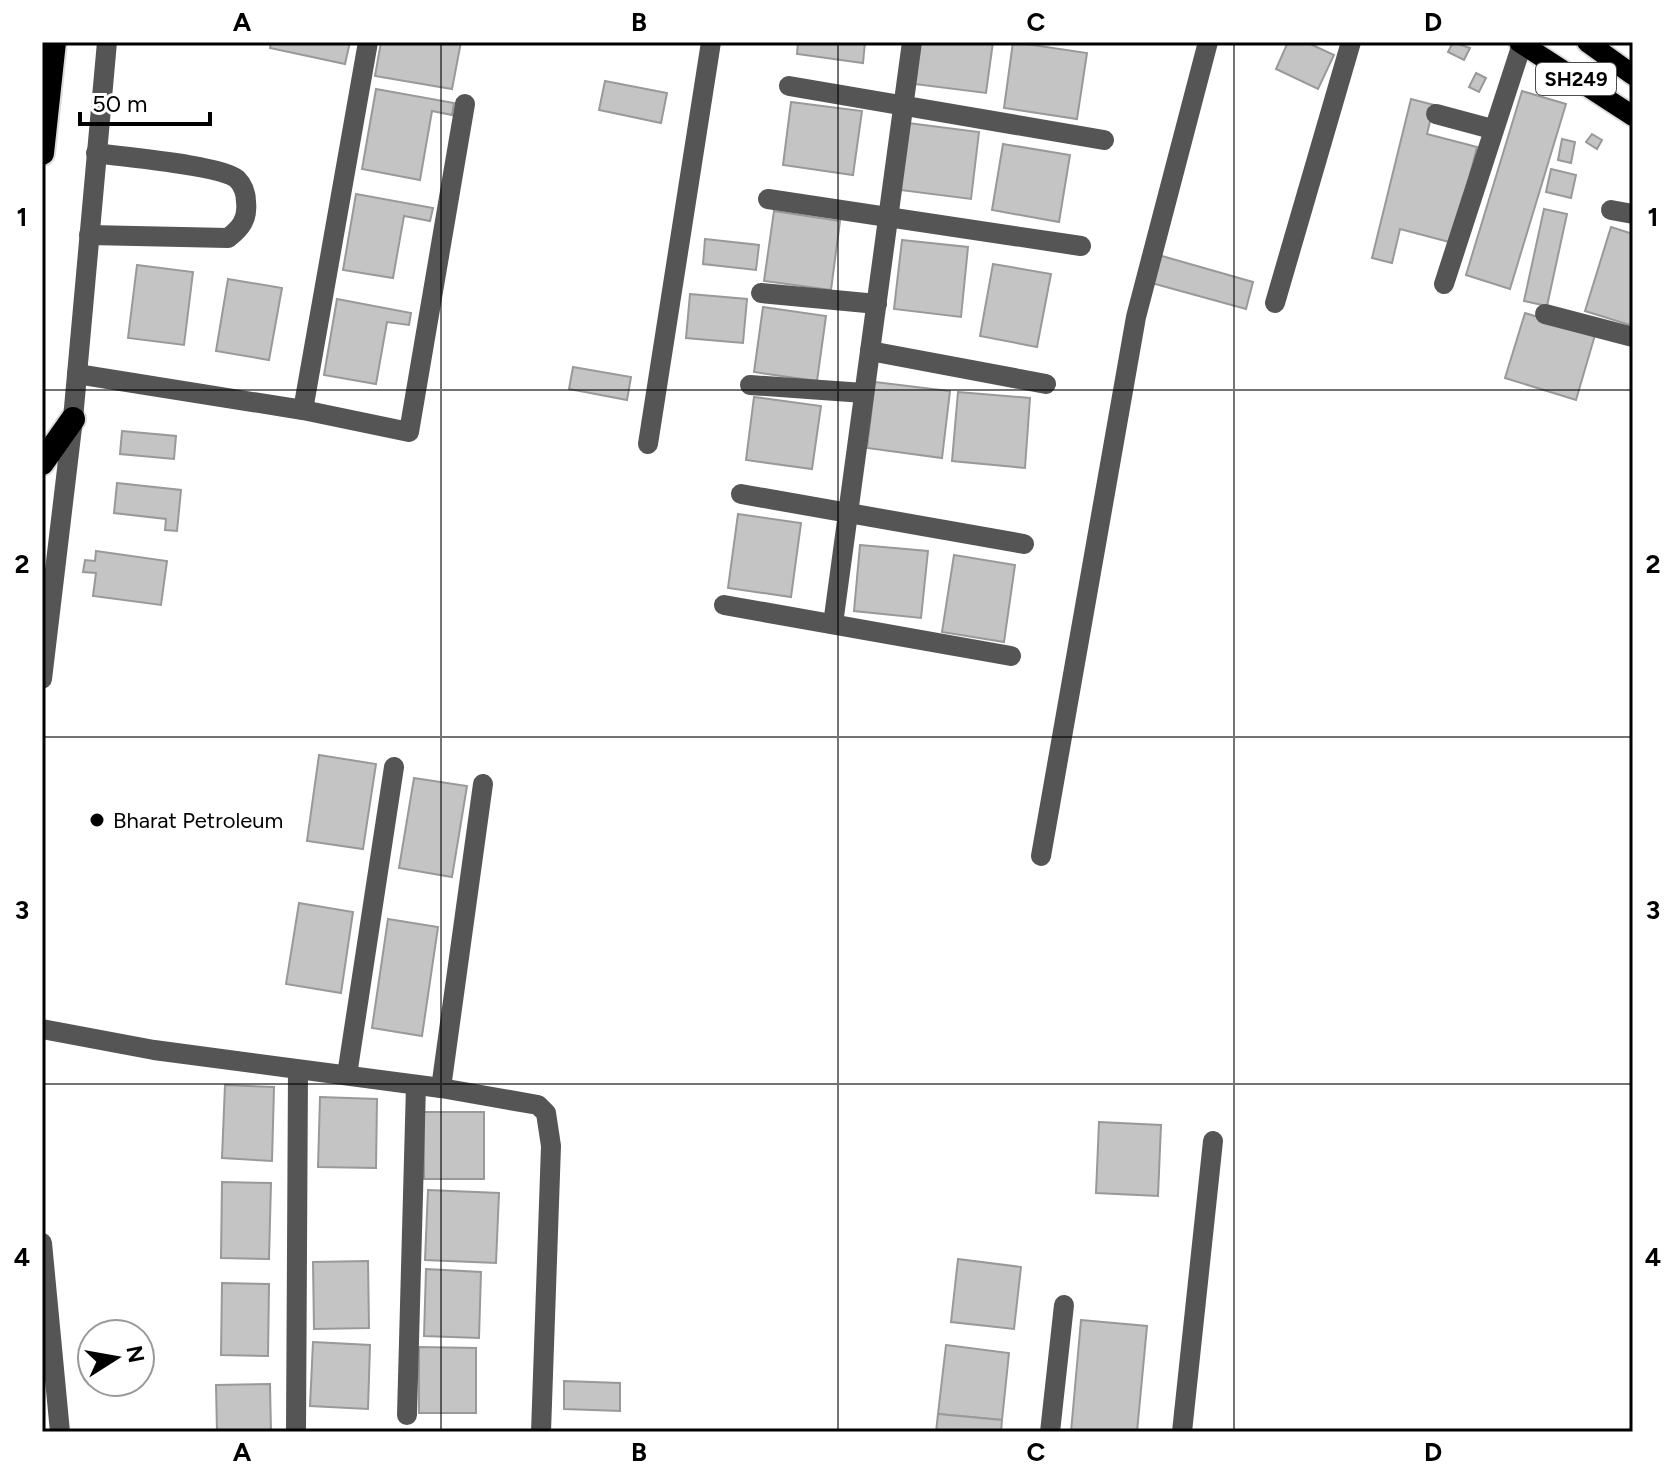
<svg xmlns="http://www.w3.org/2000/svg" width="1675" height="1474" font-family="Figtree,sans-serif">
<style>
.building{fill:#c4c4c4;stroke:#999;stroke-width:2}
.lines{fill:none;stroke-linecap:round;stroke-linejoin:round}
.major-casing{stroke:#dbdbdb;stroke-width:24}
.highway-casing{stroke:#dbdbdb;stroke-width:28}
.minor{stroke:#555;stroke-width:20}
.major{stroke:#000;stroke-width:20}
.highway{stroke:#000;stroke-width:24}
.grid{fill:none;stroke:#000;stroke-width:2;stroke-opacity:0.55}
.poi-dot{fill:#000;stroke:#fff;stroke-width:3}
.labels{text-anchor:middle;stroke-width:7;stroke-linejoin:round;paint-order:stroke}
.shield{fill:#fff;stroke:#4c4c4c;stroke-width:2}
.shield-label{font-size:20px;font-weight:bold;fill:#000}
.poi-label{font-size:22px;fill:#000;stroke:#fff;text-anchor:start}
.neatline{fill:none;stroke:#000;stroke-width:3}
.grid-label{font-size:26px;text-anchor:middle;font-weight:bold;fill:#000}
</style>
<rect width="100%" height="100%" fill="#fff"/>
<g class="building">
<path d="M271 42H350L345 64 270 48Z"/>
<path d="M381 42H461L452 89 375 76Z"/>
<path d="M798 42H865L863 63 797 54Z"/>
<path d="M920 42H993L986 93 914 84Z"/>
<path d="M1013 42 1087 53 1077 119 1004 108Z"/>
<path d="M1288 42H1306L1334 55 1318 89 1276 69Z"/>
<path d="M1453 42 1470 48 1464 60 1448 52Z"/>
<path d="M1476 73 1486 78 1479 92 1469 87Z"/>
<path d="M605 81 667 93 661 123 599 110Z"/>
<path d="M376 89 454 103 452 115 432 111 420 180 362 169Z"/>
<path d="M1522 91 1566 104 1510 289 1466 275Z"/>
<path d="M1411 99 1434 105 1427 134 1477 147 1453 243 1400 229 1392 263 1372 258Z"/>
<path d="M791 102 862 111 853 175 783 165Z"/>
<path d="M908 123 979 132 971 199 900 190Z"/>
<path d="M1592 134 1602 140 1597 149 1586 142Z"/>
<path d="M1562 139 1575 142 1571 163 1558 160Z"/>
<path d="M1003 144 1070 155 1059 222 992 210Z"/>
<path d="M1551 169 1576 175 1571 198 1546 192Z"/>
<path d="M356 194 433 208 430 221 404 216 393 278 343 270Z"/>
<path d="M1544 209 1567 214 1547 306 1524 301Z"/>
<path d="M774 211 840 221 831 290 764 281Z"/>
<path d="M1611 227 1633 234V326L1585 311Z"/>
<path d="M705 239 759 245 756 270 703 264Z"/>
<path d="M902 240 968 247 961 317 894 309Z"/>
<path d="M1155 254 1253 282 1246 309 1148 282Z"/>
<path d="M993 264 1051 274 1037 347 980 336Z"/>
<path d="M137 265 193 272 184 345 128 338Z"/>
<path d="M228 279 282 288 269 360 216 351Z"/>
<path d="M690 294 747 299 743 343 686 338Z"/>
<path d="M337 299 411 313 409 325 387 322 376 384 324 375Z"/>
<path d="M763 307 826 316 817 381 754 372Z"/>
<path d="M1525 313 1595 335 1576 400 1505 378Z"/>
<path d="M573 367 631 377 627 400 569 389Z"/>
<path d="M875 382 950 391 942 458 867 448Z"/>
<path d="M958 392 1030 398 1025 468 952 461Z"/>
<path d="M754 397 821 406 812 469 746 460Z"/>
<path d="M122 431 176 436 174 459 120 454Z"/>
<path d="M117 483 181 490 177 531 165 530 166 519 114 513Z"/>
<path d="M738 514 801 523 791 597 728 588Z"/>
<path d="M860 545 928 551 921 618 854 611Z"/>
<path d="M96 551 167 561 161 605 93 596 96 573 83 572 85 560 95 561Z"/>
<path d="M954 555 1015 565 1004 642 942 632Z"/>
<path d="M319 755 376 764 363 849 307 841Z"/>
<path d="M414 778 467 786 452 877 399 868Z"/>
<path d="M299 903 353 912 341 993 286 984Z"/>
<path d="M388 919 438 927 422 1036 372 1028Z"/>
<path d="M225 1085 274 1087 272 1161 222 1158Z"/>
<path d="M320 1097 377 1099 376 1168 318 1167Z"/>
<rect x="424" y="1112" width="60" height="67"/>
<path d="M1099 1122 1161 1125 1158 1196 1096 1193Z"/>
<path d="M222 1182 271 1183 269 1259 221 1258Z"/>
<path d="M428 1190 499 1193 496 1263 425 1260Z"/>
<path d="M958 1259 1021 1267 1014 1329 951 1322Z"/>
<path d="M368 1261 369 1328 314 1329 313 1262Z"/>
<path d="M426 1269 481 1272 479 1338 424 1336Z"/>
<path d="M222 1283 269 1284 268 1356 221 1355Z"/>
<path d="M1081 1320 1147 1326 1137 1432H1071Z"/>
<path d="M313 1342 370 1345 368 1409 310 1406Z"/>
<path d="M946 1345 1009 1353 1002 1420 938 1414Z"/>
<path d="M419 1347 476 1348V1413H419Z"/>
<path d="M564 1381 620 1383V1411L564 1409Z"/>
<path d="M270 1384 271 1432H217L216 1385Z"/>
<path d="M938 1414 1002 1420 1001 1432H936Z"/>
</g>
<g class="lines">
<defs>
<g id="major">
<path d="M1519 42 1633 116"/>
<path d="M1587 42 1633 75"/>
</g>
<g id="highway">
<path d="M42 153 54 42"/>
<path d="M42 463 73 419"/>
</g>
</defs>
<use href="#major" class="major-casing"/>
<use href="#highway" class="highway-casing"/>
<g class="minor">
<path d="M789 86 1104 140"/>
<path d="M1436 114 1492 129"/>
<path d="M768 199 1081 246"/>
<path d="M1611 210 1633 214"/>
<path d="M89 235 228 238C241 228 248 219 246 202 246 194 243 185 237 179 221 165 122 157 96 153"/>
<path d="M1444 284 1522 44"/>
<path d="M761 293 877 304"/>
<path d="M1275 303 1351 42"/>
<path d="M1545 314 1633 337"/>
<path d="M870 351 1046 384"/>
<path d="M77 374 303 410 409 432 465 104"/>
<path d="M750 385 864 393"/>
<path d="M303 410 368 42"/>
<path d="M648 444 711 42"/>
<path d="M741 494 1024 544"/>
<path d="M724 605 1011 656"/>
<path d="M833 624 912 42"/>
<path d="M42 679 73 419 107 42"/>
<path d="M1041 856 1136 317 1208 42"/>
<path d="M42 1029 154 1050 441 1088 538 1105 546 1113 551 1146 541 1432"/>
<path d="M347 1075 394 767"/>
<path d="M441 1088 483 784"/>
<path d="M42 1243 60 1432"/>
<path d="M407 1415 416 1085"/>
<path d="M296 1432 298 1070"/>
<path d="M1050 1432 1064 1305"/>
<path d="M1182 1432 1213 1141"/>
</g>
<use href="#major" class="major"/>
<use href="#highway" class="highway"/>
</g>
<path class="grid" d="M441 42V1432M838 42V1432M1234 42V1432M42 390H1633M42 737H1633M42 1084H1633"/>
<circle class="poi-dot" cx="97" cy="820" r="8"/>
<g class="labels">
<rect class="shield" x="1536" y="63" width="80" height="32" rx="6"/>
<g class="shield-label">
<text x="1576" y="86">SH249</text>
</g>
<g class="poi-label">
<text x="113" y="828">Bharat Petroleum</text>
</g>
</g>
<rect width="1675" height="1474" fill="none" stroke="#ffffff" stroke-width="88"/>
<g transform="translate(116 1358) rotate(79)"><circle r="38" fill="#ffffff" stroke="#999999" stroke-width="2"/>
<path d="M0-6L14 30L0 20L-14 30Z" fill="#000000"/>
<text y="-12" font-size="22" font-weight="bold" text-anchor="middle" fill="#000000">N</text>
</g>
<path d="M80 112v12h130v-12" fill="none" stroke="#000000" stroke-width="4"/>
<text x="92" y="112" font-size="24" fill="#000000" stroke="#ffffff" stroke-width="6" paint-order="stroke">50 m</text>
<rect x="44" y="44" width="1587" height="1386" class="neatline"/>
<g class="grid-label">
<text x="242" y="31">A</text>
<text x="639" y="31">B</text>
<text x="1036" y="31">C</text>
<text x="1433" y="31">D</text>
<text x="22" y="226">1</text>
<text x="1653" y="226">1</text>
<text x="22" y="573">2</text>
<text x="1653" y="573">2</text>
<text x="22" y="919">3</text>
<text x="1653" y="919">3</text>
<text x="22" y="1266">4</text>
<text x="1653" y="1266">4</text>
<text x="242" y="1461">A</text>
<text x="639" y="1461">B</text>
<text x="1036" y="1461">C</text>
<text x="1433" y="1461">D</text>
</g>
</svg>
